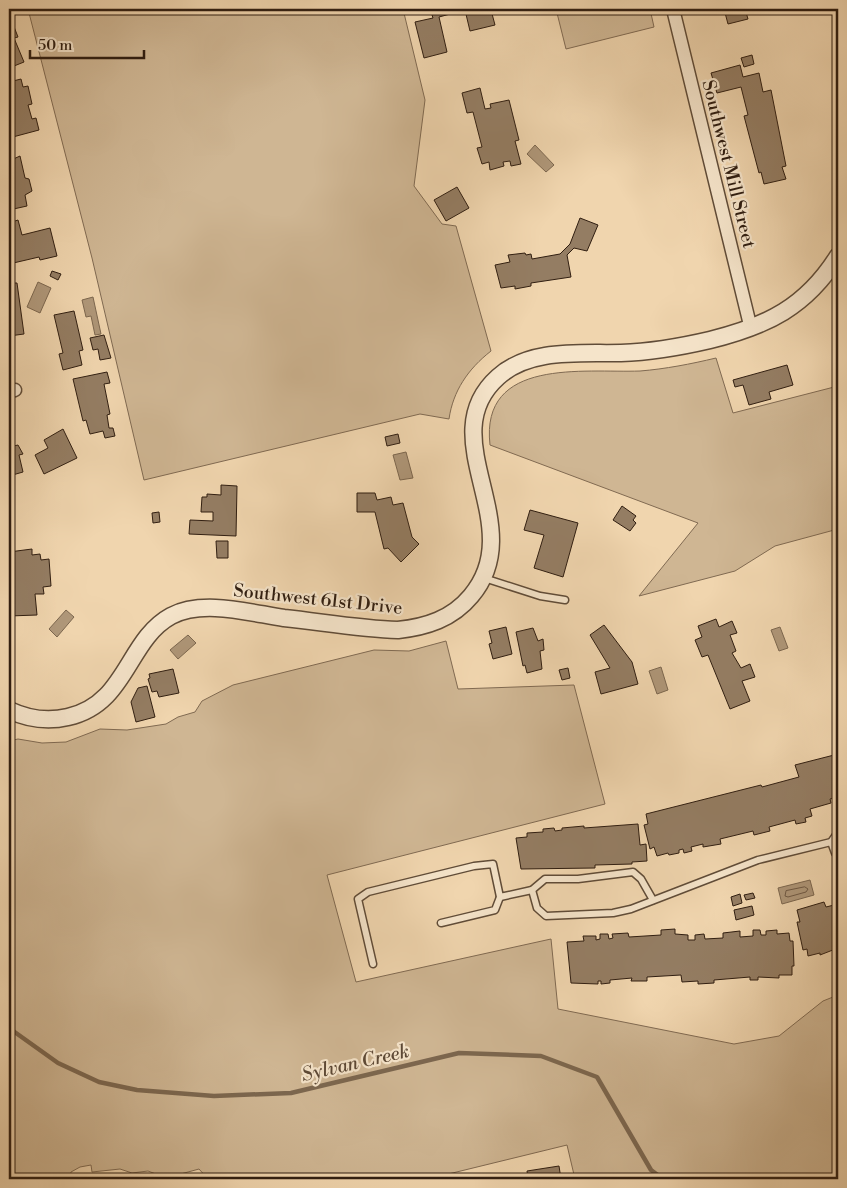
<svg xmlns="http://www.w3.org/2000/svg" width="847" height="1188" font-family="'Libre Bodoni',serif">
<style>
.green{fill:#cfb693;stroke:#806a52}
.water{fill:#af9779;stroke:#7c674f}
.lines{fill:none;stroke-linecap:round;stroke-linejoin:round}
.shore{stroke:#705a45;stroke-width:1}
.stream{stroke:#7c674f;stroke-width:4.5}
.building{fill:#947d63;stroke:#301e11}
.service-casing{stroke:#604c38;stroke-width:9}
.minor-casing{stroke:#604c38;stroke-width:15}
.tertiary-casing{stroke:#604c38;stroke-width:19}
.service{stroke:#f5e4ca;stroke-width:6}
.minor{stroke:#f5e4ca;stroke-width:12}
.tertiary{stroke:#f5e4ca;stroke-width:16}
.labels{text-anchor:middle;stroke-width:4.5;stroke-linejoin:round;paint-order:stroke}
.street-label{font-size:18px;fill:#301e11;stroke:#f5e4ca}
.water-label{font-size:19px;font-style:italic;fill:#5c4835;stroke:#f5e4ca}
</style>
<rect width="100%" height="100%" fill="#f0d5ae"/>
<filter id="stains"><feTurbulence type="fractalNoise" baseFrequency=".004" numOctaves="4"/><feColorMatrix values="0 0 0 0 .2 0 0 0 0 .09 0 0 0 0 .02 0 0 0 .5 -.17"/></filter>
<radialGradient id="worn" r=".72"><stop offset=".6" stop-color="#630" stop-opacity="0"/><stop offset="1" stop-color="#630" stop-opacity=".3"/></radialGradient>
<g class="green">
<path d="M28 9H403L425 100 414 186 442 224 456 226 491 351C468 369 453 391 449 419L420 414 144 480 92 258Z"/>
<path d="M556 9H650L654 27 566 49Z"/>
<path d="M716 358 733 413 838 386V529L775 546 735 571 639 596 698 523 490 445C480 357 584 373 640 371 665 369 691 364 716 358Z"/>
<path d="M446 641 458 689 574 685 605 804 327 875 356 982 551 939 558 1009 734 1044 779 1036 823 1001 838 995V1179H575L567 1145 428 1179H208L199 1169 166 1178 148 1171 132 1173 120 1169 92 1172 91 1165 80 1167 71 1172 70 1179H9V741L18 739 42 743 66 742 100 729 127 730 166 724 178 717 195 712 202 701 233 685 374 650 409 651Z"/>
</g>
<g class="water">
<path d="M535 145 554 165 546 172 527 154Z"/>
<path d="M38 282 51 288 40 313 27 307Z"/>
<path d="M93 297 101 334 95 335 91 316 86 317 82 300Z"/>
<path d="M406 452 413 478 400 480 393 455Z"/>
<path d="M66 610 74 617 57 637 49 629Z"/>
<path d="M780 627 788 648 779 651 771 630Z"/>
<path d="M188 635 196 643 178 659 170 650Z"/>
<path d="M661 667 668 690 657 694 649 671Z"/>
<path d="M810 880 814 895 782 904 778 888Z"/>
</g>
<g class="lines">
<path class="shore" d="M805 887 808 889 806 892 788 897 785 896 786 891Z"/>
<path class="stream" d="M9 1028 58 1063 99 1082 137 1090 214 1096 291 1093 459 1053 541 1056 597 1077 651 1170 663 1179"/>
</g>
<g class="building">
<path d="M430 9H498L491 10 495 25 470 31 465 10 439 17 447 52 424 58 415 22 433 18Z"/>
<path d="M724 9H745L748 19 728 24Z"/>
<path d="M9 14 18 37 14 38 24 62 9 68Z"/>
<path d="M752 55 754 64 744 67 741 58Z"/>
<path d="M740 65 743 77 759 73 763 92 771 90 786 166 782 167 786 179 764 184 761 172 759 173 744 116 748 115 741 87 717 93 711 73Z"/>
<path d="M21 79 23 87 28 86 32 104 28 105 32 119 36 118 39 130 9 138V82Z"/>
<path d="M480 88 485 109 491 108 490 104 509 100 519 140 515 141 521 164 511 166 510 161 503 162 504 166 490 170 489 162 482 164 477 148 482 147 473 112 467 113 462 93Z"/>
<path d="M20 156 25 178 29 179 32 191 25 195 27 206 9 210V161Z"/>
<path d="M457 187 469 208 446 221 434 200Z"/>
<path d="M580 218 598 225 587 251 574 248 567 255 571 277 531 283V286L515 289V286L501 288 495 265 510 262 508 255 525 253 526 255 531 254 532 259 560 254 570 244Z"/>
<path d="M18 220 22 235 50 228 57 256 40 260 39 257 9 264V223Z"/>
<path d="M52 271 61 274 58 280 50 276Z"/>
<path d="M9 279 10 283H17L24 334 9 336Z"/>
<path d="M74 311 83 350 79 351 82 365 63 370 59 354 63 353 54 315Z"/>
<path d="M104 335 111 358 100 360 98 349 93 350 90 338Z"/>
<path d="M787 365 793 385 769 392 771 399 749 405 743 385 735 387 733 380Z"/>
<path d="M107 372 110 383 104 384 110 414 107 415 109 428H113L115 436 105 438 103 431 90 434 86 420 83 421 73 379Z"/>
<path d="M63 429 77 458 44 474 35 455 48 448 44 440Z"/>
<path d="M398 434 400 443 387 446 385 437Z"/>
<path d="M18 445 23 454 19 455 23 472 9 476V447Z"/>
<path d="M221 485 237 486 236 536 189 534 190 520 213 521V512H201L202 497H207V494L221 495Z"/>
<path d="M357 493H375L377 500 391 497 393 505 403 503 412 537 419 544 401 562 388 548 384 549 375 512H357Z"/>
<path d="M622 506 636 516 633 520 636 523 630 531 613 520Z"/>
<path d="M530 510 578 523 563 577 534 568 544 535 524 530Z"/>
<path d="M159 512 160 522 153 523 152 513Z"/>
<path d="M216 541H228V558H217Z"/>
<path d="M32 549V555L40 554 41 560 49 559 51 586 43 587 44 594H35L37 615 9 616V552Z"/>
<path d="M716 619 719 627 732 621 737 633 730 635 736 651 732 653 741 668 750 664 755 677 742 681 750 701 730 709 708 655 702 657 695 640 702 637 698 626Z"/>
<path d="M604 625 632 662 638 684 601 694 595 672 610 668 590 635Z"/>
<path d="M506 627 512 654 493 659 489 644 492 643 489 631Z"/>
<path d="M533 628 538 641 543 639 544 650 540 651 542 669 527 673 525 665 523 666 516 632Z"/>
<path d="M568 668 570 678 562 680 559 670Z"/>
<path d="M173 669 179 693 159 697 157 691 152 692 148 679 150 678 149 674Z"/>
<path d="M147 686 155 717 136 722 131 702 138 688Z"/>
<path d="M837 752H838V797L830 799 831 803 810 809 812 816 805 818 806 822 796 824 795 820 769 827 770 831 754 835 753 831 720 839 721 844 703 847V844L691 847 692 851 684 853 683 849 679 850V853L669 855 668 853 657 856 654 847 650 849 644 825 648 824 646 814 761 785 762 787 799 777 795 765 838 754Z"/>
<path d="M638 824 640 845 646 844 647 861 632 862V864L595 865V868L521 869 516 838 527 837V833L543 832V829L554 828 555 831 562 830V828L584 826V828Z"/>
<path d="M753 893 755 898 746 900 744 895Z"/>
<path d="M740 894 742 903 733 906 731 897Z"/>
<path d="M824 902 826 907 838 904V902V948L820 955V953L808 956 807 949 803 950 797 922H800L797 910Z"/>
<path d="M752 906 754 915 736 920 734 910Z"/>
<path d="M675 929V934L688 935V940H695V935L704 934 705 939 723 938V933L740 931V937L753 936V930H760L761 935H766V931L777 930V934L789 933 790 941H793L794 966H792V975H779V978L758 977V980H750V977L714 980V983L698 984V981L682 982 681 975 647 977V981H631L632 978 610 980V983L601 984V981H598V984L571 983 567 942 584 941 583 936H596V940L600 939V934H608L609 939 613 938 612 934 628 933 629 937 661 935V930Z"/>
<path d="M559 1166 561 1179H528L527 1171Z"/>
</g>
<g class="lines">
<defs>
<g id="service">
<path d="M484 578 540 596 565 600"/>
<path d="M831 842 835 853 838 857"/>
<path d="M532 890 537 908 546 916 613 913 631 909 758 860 831 842 838 832"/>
<path d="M441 923 495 910 500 897"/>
<path d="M373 964 358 899 368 892 474 866 493 864 500 897 532 890 545 879H578L633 872 641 879 653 900"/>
</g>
<g id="minor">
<path d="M673 9 751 329"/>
<path d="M9 391 15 390"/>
</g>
<path id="tertiary" d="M9 710C28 719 47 722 68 717 127 704 127 640 171 616 203 599 250 613 284 618 322 622 360 629 398 630 426 627 452 619 471 596 531 525 430 438 498 377 530 348 580 354 621 353 651 352 680 347 710 340 767 326 806 307 838 256"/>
</defs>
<use href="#service" class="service-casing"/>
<use href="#minor" class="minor-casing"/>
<use href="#tertiary" class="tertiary-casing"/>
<use href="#service" class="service"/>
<use href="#minor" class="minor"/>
<use href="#tertiary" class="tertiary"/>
</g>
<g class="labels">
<g class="street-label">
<text transform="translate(729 164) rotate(76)" y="6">Southwest Mill Street</text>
<text transform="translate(318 599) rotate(6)" y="6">Southwest 61st Drive</text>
</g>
<g class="water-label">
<text transform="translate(355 1062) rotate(-13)" y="7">Sylvan Creek</text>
</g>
</g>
<rect width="847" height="1188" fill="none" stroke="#f0d5ae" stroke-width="30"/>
<rect x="10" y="10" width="827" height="1168" fill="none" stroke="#301e11" stroke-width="2.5"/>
<rect x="15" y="15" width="817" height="1158" fill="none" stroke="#301e11"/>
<path d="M30 50v8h114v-8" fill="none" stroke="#301e11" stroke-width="2.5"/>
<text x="38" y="50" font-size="15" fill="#301e11" stroke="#f5e4ca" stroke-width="4" paint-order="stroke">50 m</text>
<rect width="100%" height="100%" filter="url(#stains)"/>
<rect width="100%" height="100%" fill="url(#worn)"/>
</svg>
